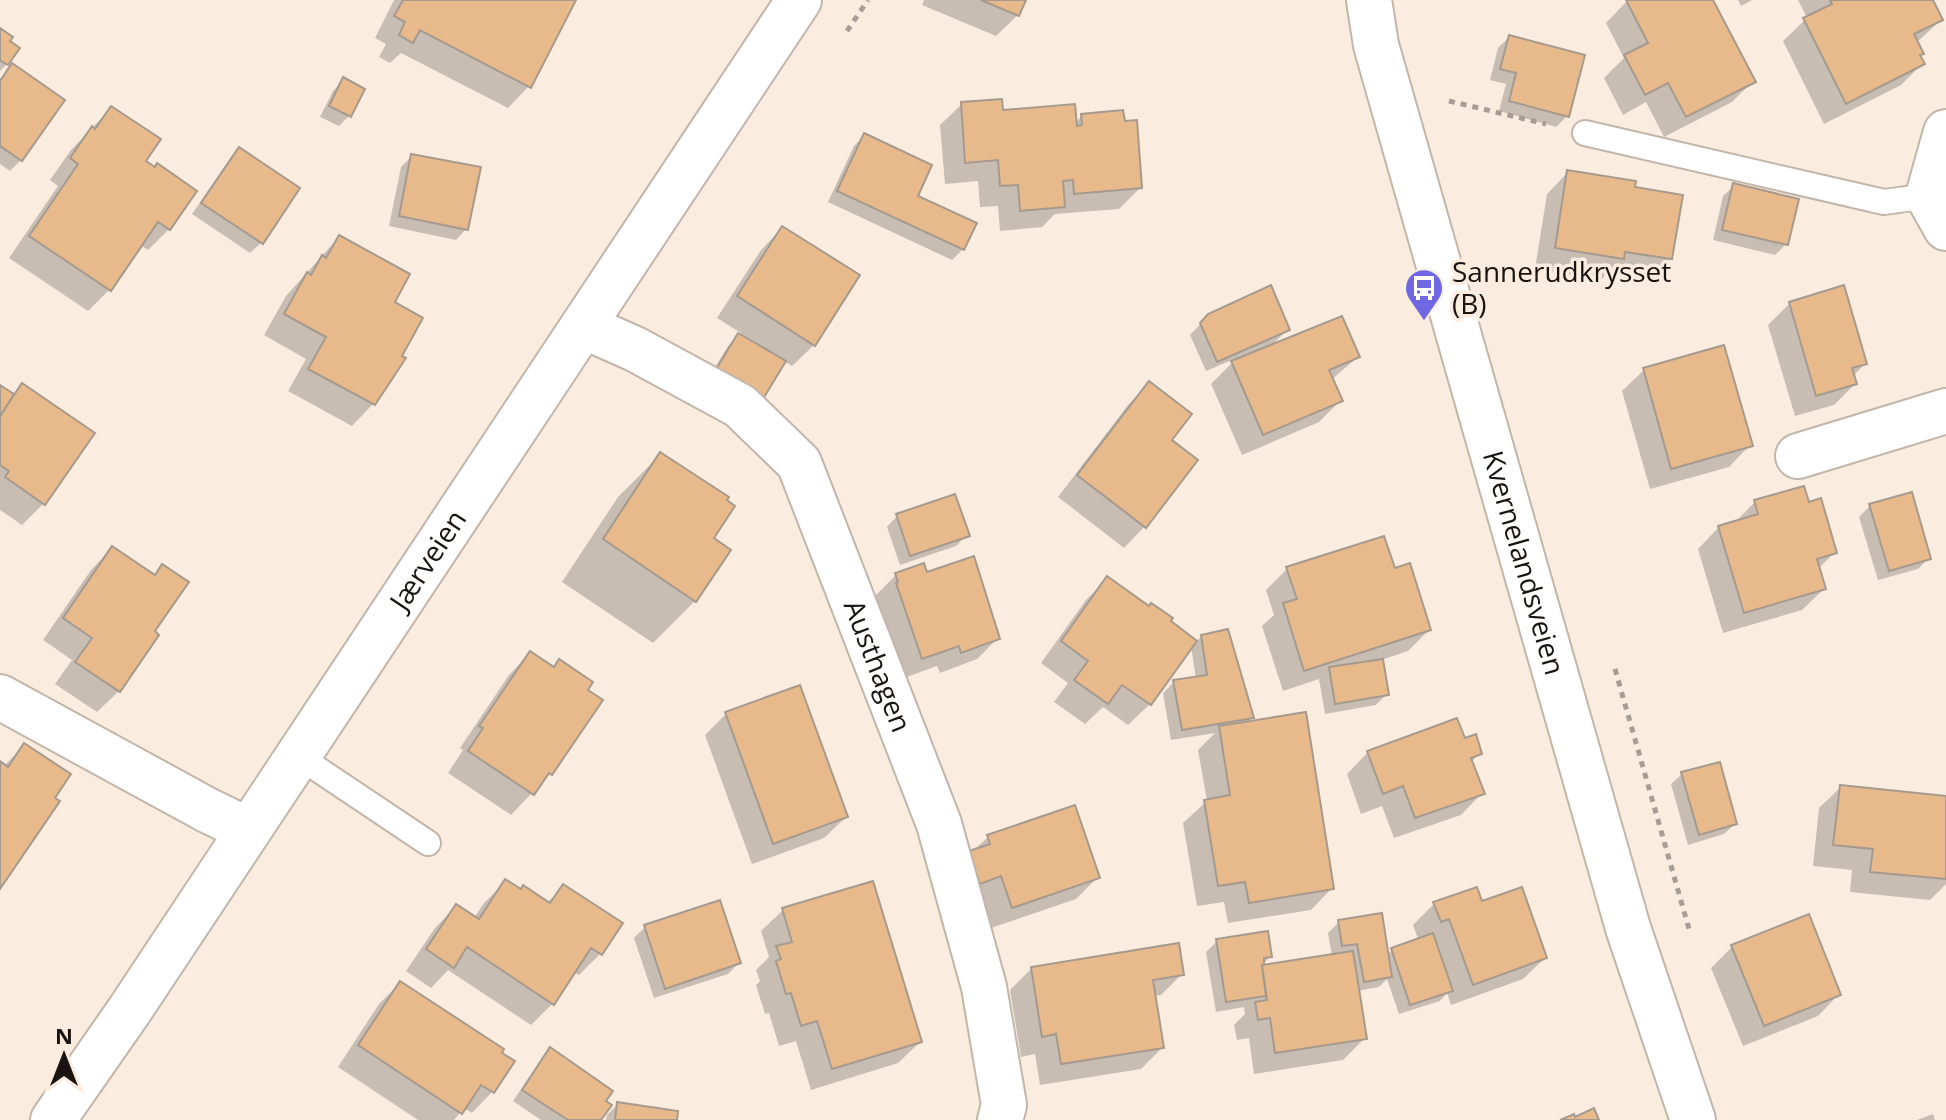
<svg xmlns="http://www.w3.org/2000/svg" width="1946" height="1120" font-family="'Open Sans',sans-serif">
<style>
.shadow{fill:#0003}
.building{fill:#e8ba8b;stroke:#a69a8e;stroke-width:2}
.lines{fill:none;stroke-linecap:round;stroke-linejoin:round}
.service-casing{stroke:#c2b5a9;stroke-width:28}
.minor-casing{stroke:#c2b5a9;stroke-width:48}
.primary-casing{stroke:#c2b5a9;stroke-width:48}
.path{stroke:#a79d94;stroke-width:5;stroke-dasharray:6 6;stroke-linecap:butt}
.service{stroke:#fff;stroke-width:24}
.minor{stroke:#fff;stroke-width:44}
.primary{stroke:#fff;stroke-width:44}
.labels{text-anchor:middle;stroke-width:7;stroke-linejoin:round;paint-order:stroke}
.poi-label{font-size:28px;fill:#191410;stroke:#faede0;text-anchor:start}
.street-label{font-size:28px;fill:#191410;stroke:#faede0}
</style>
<rect width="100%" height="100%" fill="#faede0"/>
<g class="shadow">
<path d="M394 0H574L529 86 508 108 401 53 390 63 379 57 386 44 375 38Z"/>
<path d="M924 0H1024L1018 15 996 36 922 5Z"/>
<path d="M1628 0H1711L1753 81 1732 102 1664 137 1646 102 1623 115 1604 78 1624 58 1606 23Z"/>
<path d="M1738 0H1752L1741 6Z"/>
<path d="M1798 0H1931L1941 20 1916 43 1922 64 1901 85 1824 124 1783 41 1807 18Z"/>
<path d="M0 31 7 64 0 71Z"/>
<path d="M1509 37 1567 116 1556 127 1499 111 1506 84 1490 80 1498 48Z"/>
<path d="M12 66 21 160 10 171 0 164V79Z"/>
<path d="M344 80 349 116 339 126 320 117 333 91Z"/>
<path d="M962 104 1075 123 1082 116 1140 188 1119 209 1055 214 1042 227 1000 231 998 206 980 207 978 181 945 184 940 125Z"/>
<path d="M111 108 144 162 169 229 148 250 140 245 109 290 88 311 9 258 58 186 50 180 71 150Z"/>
<path d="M865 135 963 249 952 260 828 202 854 146Z"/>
<path d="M239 150 297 189 261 243 250 253 192 214 229 160Z"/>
<path d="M412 156 466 229 456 240 389 226 401 167Z"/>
<path d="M1568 172 1633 189 1671 258 1649 280 1607 273 1601 280 1535 269 1547 194Z"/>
<path d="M1734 186 1786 244 1775 255 1713 240 1723 196Z"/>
<path d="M782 228 814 345 792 366 784 361 706 382 728 346 741 333 717 318 761 250Z"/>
<path d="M339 237 392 302 399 357 403 359 373 404 352 426 288 391 306 359 264 335 286 296Z"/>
<path d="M1790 303 1865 364 1853 376 1855 384 1834 405 1795 416 1768 325Z"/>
<path d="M1209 315 1288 329 1270 347 1358 357 1331 380 1340 401 1319 422 1242 455 1211 384 1237 358 1206 371 1190 335Z"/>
<path d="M1644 370 1750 445 1729 467 1650 489 1622 391Z"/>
<path d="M1149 384 1169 440 1145 526 1124 548 1058 497 1128 405Z"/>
<path d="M22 386 92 433 43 504 22 525 0 510V388L12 396Z"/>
<path d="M661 454 711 538 695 601 653 643 562 582 618 497Z"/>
<path d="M1755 502 1807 505 1835 552 1818 569 1824 589 1802 610 1723 633 1698 549 1719 527 1734 523Z"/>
<path d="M1870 506 1929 558 1918 569 1878 580 1859 517Z"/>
<path d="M897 516 967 535 956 546 900 565 887 527Z"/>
<path d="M112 548 153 576 162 566 153 632 119 691 97 712 55 684 72 660 43 640 91 570Z"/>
<path d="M1287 569 1393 570 1429 630 1408 651 1381 660 1387 694 1376 705 1325 714 1319 679 1283 691 1262 626 1274 615 1266 590Z"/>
<path d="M926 574 998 638 977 659 940 673 937 666 901 679 876 606 878 604 875 596 896 575Z"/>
<path d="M1107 579 1196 642 1202 636 1252 718 1245 724 1332 888 1311 910 1228 923 1224 902 1197 906 1183 823 1207 801 1198 750 1215 733 1171 740 1163 693 1174 682 1196 679 1191 646 1150 704 1128 725 1103 707 1085 724 1054 702 1068 683 1041 663 1086 600Z"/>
<path d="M530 653 552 668 560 661 550 774 511 815 448 773 463 750 460 748 509 675Z"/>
<path d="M726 714 846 817 824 838 752 864 705 735Z"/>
<path d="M1463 741 1480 753 1471 762 1482 793 1461 815 1394 838 1382 806 1361 814 1347 774 1368 752Z"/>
<path d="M25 745 0 886V764L4 766Z"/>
<path d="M1682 774 1735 824 1724 834 1688 845 1671 784Z"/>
<path d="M1841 787 1946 798V884L1930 900 1850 892 1852 870 1813 866 1819 808Z"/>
<path d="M988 837 1098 877 1076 899 991 928 980 896 948 875Z"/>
<path d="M506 881 547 903 564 886 620 924 600 954 579 975 573 972 552 1004 531 1025 448 970 431 988 406 971 435 928 456 907 474 918 484 903Z"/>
<path d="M1434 904H1481L1545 958 1523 979 1451 1005 1447 993 1440 1001 1399 1014 1387 979 1379 987 1357 991 1365 1038 1343 1060 1254 1074 1249 1038 1237 1040 1234 1025 1245 1014 1244 1007 1216 1012 1206 952 1217 941 1270 957 1260 967 1332 956 1328 933 1339 922 1387 955 1392 950 1419 941 1413 925Z"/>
<path d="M783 910 920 1042 898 1063 811 1090 796 1041 779 1046 769 1013 765 1014 756 985 760 981 756 970 769 957 761 931Z"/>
<path d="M645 927 739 963 728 974 654 998 634 938Z"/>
<path d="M1732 947 1839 994 1818 1016 1743 1046 1711 968Z"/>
<path d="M1032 968 1182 974 1161 995 1154 996 1162 1048 1141 1069 1040 1085 1035 1054 1021 1057 1010 990Z"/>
<path d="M400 983 493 1091 472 1113 464 1108 454 1120H418L338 1067 379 1004Z"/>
<path d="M551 1050 599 1120H541L513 1101 540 1061Z"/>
<path d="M618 1104 675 1120H606L607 1115Z"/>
<path d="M1933 1114 1935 1120H1917Z"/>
</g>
<g class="building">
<path d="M403 0H576L531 88 420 30 413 43 399 35 405 22 394 16Z"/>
<path d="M981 0H1026L1019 16Z"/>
<path d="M1626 0H1713L1756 82 1686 117 1668 83 1645 95 1624 55 1648 43Z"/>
<path d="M1830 0H1933L1943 20 1914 34 1924 54 1920 55 1925 64 1846 104 1803 18 1832 4Z"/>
<path d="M0 28 13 37 10 41 20 48 8 65 0 60Z"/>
<path d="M1509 35 1585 55 1569 117 1509 101 1516 73 1500 69Z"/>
<path d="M12 63 65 100 22 161 0 146V81Z"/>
<path d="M343 77 365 89 351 117 329 106Z"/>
<path d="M1002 99 1003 110 1075 104 1077 126 1082 125 1081 114 1123 110 1125 121 1137 120 1142 188 1074 194 1073 180 1063 181 1065 207 1020 211 1018 185 1000 186 998 160 965 163 961 102Z"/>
<path d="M111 106 161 139 146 161 155 167 157 163 197 191 170 230 158 222 111 291 29 236 78 164 70 158 92 126 95 129Z"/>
<path d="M864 133 932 165 918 196 977 223 964 250 837 191Z"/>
<path d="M239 147 300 188 263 244 201 203Z"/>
<path d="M411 154 481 167 468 230 399 216Z"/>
<path d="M1567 170 1636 181 1635 187 1683 195 1672 259 1625 252 1624 259 1555 248Z"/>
<path d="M1733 183 1799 199 1788 245 1722 230Z"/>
<path d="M782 226 860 275 815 346 737 296Z"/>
<path d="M339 235 410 274 395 302 423 318 402 356 406 358 375 405 308 369 326 337 284 314 307 272 311 275 322 255 326 258Z"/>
<path d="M1271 285 1290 330 1217 362 1200 323 1208 314Z"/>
<path d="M1844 285 1867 364 1852 368 1857 384 1816 396 1789 302Z"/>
<path d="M1342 316 1360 357 1329 370 1343 401 1263 435 1231 361Z"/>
<path d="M738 333 786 361 763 399 715 371Z"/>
<path d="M1724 345 1753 446 1671 469 1643 368Z"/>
<path d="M1149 381 1192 414 1172 440 1198 460 1146 528 1077 475Z"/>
<path d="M22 383 95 433 45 505 5 477 9 471 0 465V416Z"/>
<path d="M0 385 14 394 1 415 0 414Z"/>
<path d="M660 452 729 497 727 500 735 506 714 538 731 550 696 602 603 539Z"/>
<path d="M1804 486 1809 502 1821 498 1837 553 1817 559 1826 589 1744 613 1718 526 1758 514 1754 500Z"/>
<path d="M1912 492 1931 559 1889 571 1869 504Z"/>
<path d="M955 494 970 536 910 556 896 514Z"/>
<path d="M1384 536 1395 568 1410 563 1431 630 1304 671 1283 603 1297 599 1286 567Z"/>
<path d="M112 546 155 575 162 564 189 582 155 631 159 635 120 692 75 662 92 638 63 618Z"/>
<path d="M974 556 1000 639 961 653 959 646 922 659 896 583 898 582 895 573 924 563 927 572Z"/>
<path d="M1107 576 1149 606 1151 603 1173 618 1171 621 1197 641 1151 705 1122 685 1108 704 1074 680 1088 661 1061 641Z"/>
<path d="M1228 629 1254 718 1182 730 1173 680 1207 675 1201 635Z"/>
<path d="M530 651 554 667 559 659 593 682 588 690 603 700 552 775 549 773 534 795 468 751 483 728 479 726Z"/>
<path d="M1383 659 1389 695 1335 704 1329 667Z"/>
<path d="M800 685 848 817 773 844 725 712Z"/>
<path d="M1306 712 1334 889 1249 903 1245 882 1218 886 1204 800 1230 795 1219 726Z"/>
<path d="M1457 718 1465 738 1476 734 1482 754 1471 758 1485 794 1415 818 1403 786 1383 794 1367 751Z"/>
<path d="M24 743 71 774 55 798 60 801 0 889V761L8 767Z"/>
<path d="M1720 762 1737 824 1699 835 1681 772Z"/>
<path d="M1840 785 1946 796V879L1870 872 1873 849 1833 845Z"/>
<path d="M1075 805 1100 878 1012 908 1001 876 980 884 969 851 990 844 987 835Z"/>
<path d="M505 879 521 889 523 885 550 903 563 884 623 923 602 955 591 948 554 1005 467 947 454 968 426 949 456 904 479 919Z"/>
<path d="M873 881 922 1042 832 1069 817 1021 801 1026 791 993 786 994 776 961 781 959 776 946 792 942 782 908Z"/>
<path d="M1477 887 1482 901 1522 887 1547 958 1473 985 1449 919 1441 922 1433 902Z"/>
<path d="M720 900 741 963 665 989 644 925Z"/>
<path d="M1382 913 1392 977 1364 982 1357 944 1342 946 1338 920Z"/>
<path d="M1809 914 1841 995 1764 1026 1731 945Z"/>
<path d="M1268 931 1272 957 1264 958V965H1262L1266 996 1226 1002 1216 939Z"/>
<path d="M1433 933 1453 991 1410 1005 1391 948Z"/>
<path d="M1179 943 1184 975 1153 980 1164 1048 1061 1064 1056 1034 1042 1037 1031 967Z"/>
<path d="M1353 951 1367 1039 1275 1053 1270 1018 1258 1020 1255 1002 1267 1000 1262 965Z"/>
<path d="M400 981 504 1049 502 1053 515 1061 494 1093 481 1085 462 1114 358 1045Z"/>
<path d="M550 1047 613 1091 606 1101 612 1105 601 1120H568L522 1090Z"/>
<path d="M617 1102 678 1111 677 1120H615Z"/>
<path d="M1594 1108 1599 1120H1560L1574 1114 1575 1117Z"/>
</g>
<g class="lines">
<defs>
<g id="service">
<path d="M1585 133 1884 202 1928 196"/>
<path d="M298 756 428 843"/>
</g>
<g id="minor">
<path d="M1946 132 1928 196 1946 228"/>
<path id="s1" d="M583 326 635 349 740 406 799 463 939 824 984 987 1004 1105 1000 1120"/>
<path d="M1798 456 1946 411"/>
<path d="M0 697 207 810 248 830"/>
</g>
<g id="primary">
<path id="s2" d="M1369 0 1376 45 1628 928 1693 1120"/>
<path id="s3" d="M53 1120 129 1011 799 0"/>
</g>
</defs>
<use href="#service" class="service-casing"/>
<use href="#minor" class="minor-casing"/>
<use href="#primary" class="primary-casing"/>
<g class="path">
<path d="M847 31 868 0"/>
<path d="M1449 101 1546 124"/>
<path d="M1615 669 1689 929"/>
</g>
<use href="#service" class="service"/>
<use href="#minor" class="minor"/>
<use href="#primary" class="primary"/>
</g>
<defs>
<symbol id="bus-pin" viewBox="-11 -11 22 30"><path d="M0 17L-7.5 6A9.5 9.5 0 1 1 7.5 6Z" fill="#7068e2" stroke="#faede0"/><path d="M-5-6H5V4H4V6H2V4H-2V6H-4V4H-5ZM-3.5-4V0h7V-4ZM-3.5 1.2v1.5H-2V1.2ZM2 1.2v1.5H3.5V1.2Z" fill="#fff"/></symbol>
</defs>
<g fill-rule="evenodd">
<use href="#bus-pin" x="1402" y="266" width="44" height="60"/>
</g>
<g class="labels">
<g class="poi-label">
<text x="1452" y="282">Sannerudkrysset<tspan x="1452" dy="32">(B)</tspan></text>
</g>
<g class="street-label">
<text dy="10" stroke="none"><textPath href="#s3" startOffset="674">Jærveien</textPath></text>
<text dy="10" stroke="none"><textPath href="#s2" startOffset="584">Kvernelandsveien</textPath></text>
<text dy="10" stroke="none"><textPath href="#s1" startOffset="476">Austhagen</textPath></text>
</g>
</g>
<g transform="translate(64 1056)" stroke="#faede0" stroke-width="6" paint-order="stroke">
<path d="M0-6L14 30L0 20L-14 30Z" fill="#191410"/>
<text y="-12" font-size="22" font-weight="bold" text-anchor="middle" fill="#191410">N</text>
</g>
</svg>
